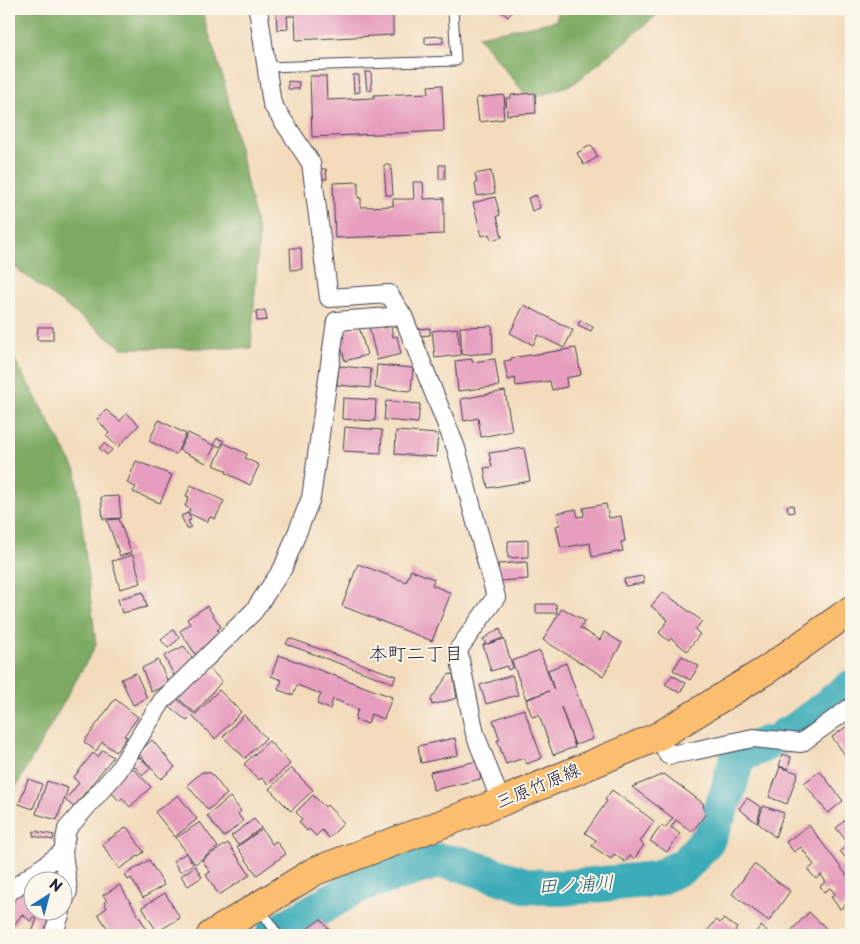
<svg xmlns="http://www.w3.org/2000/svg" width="860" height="944" font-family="'Playpen Sans','Klee One',sans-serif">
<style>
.forest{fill:#7baa62;stroke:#4e664e}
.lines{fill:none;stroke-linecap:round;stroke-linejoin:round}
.river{stroke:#3aabb7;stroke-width:36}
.building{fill:#e79ebe}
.service-casing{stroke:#413e4e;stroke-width:11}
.minor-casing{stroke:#413e4e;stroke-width:20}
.primary-casing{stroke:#413e4e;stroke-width:30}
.service{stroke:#fff;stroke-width:9}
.minor{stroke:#fff;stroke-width:18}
.primary{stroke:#fbbd6e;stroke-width:28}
.labels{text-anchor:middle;stroke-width:4;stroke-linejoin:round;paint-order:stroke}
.street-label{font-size:18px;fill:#22223b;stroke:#fbf7ec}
.neighbourhood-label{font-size:19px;fill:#22223b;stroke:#fbf7ec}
.water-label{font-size:19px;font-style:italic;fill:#2c596d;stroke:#fbf7ec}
</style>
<rect width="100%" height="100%" fill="#fbf7ec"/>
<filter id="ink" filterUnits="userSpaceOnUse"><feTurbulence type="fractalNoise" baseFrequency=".02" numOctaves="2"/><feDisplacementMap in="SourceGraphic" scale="10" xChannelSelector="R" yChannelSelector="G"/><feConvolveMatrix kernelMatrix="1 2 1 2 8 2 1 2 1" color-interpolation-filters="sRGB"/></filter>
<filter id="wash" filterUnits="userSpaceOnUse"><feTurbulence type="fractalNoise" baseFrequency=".0096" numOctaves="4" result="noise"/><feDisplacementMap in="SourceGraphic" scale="20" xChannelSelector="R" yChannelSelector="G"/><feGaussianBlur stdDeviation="1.12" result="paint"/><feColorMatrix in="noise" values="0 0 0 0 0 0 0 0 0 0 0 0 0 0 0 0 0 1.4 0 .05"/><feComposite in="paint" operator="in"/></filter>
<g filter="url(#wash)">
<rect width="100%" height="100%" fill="#f3dbbb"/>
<g class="forest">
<path d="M9 9H201L224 81 259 236 251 348H122L9 263Z"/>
<path d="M559 9H664L575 83 529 100 478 36 556 21Z"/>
<path d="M9 349 76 471 96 645 16 787 9 789Z"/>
</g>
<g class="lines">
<g class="river">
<path d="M784 736 795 731 851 688"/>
<path d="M273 935 360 884 438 861 461 864 528 886 561 888 656 879 685 865 707 840 726 797 738 756 765 744"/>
</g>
</g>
<g id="blocks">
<g class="building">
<path d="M276 9H393V35L296 40 295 16H287L288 29 277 30Z"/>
<path d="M498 9H514L508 17Z"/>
<path d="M443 36V43L425 44V37Z"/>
<path d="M365 72H371L372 90 367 91Z"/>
<path d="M353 75H359L360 92 354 93Z"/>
<path d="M310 76H326L327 100 374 98V95L429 93 428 86 442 85 444 131 312 137Z"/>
<path d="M288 81 299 82V89H288Z"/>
<path d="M535 93 536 113 507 115 506 98H511V95Z"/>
<path d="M504 95 505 106H503L504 119 479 122 476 98Z"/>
<path d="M591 145 598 157 584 165 577 153Z"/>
<path d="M384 165H391L393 195H386Z"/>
<rect x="439" y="165" width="6" height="14"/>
<path d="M321 169H326L327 179H321Z"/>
<path d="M491 171 495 193 477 196 475 184 477 183 475 174Z"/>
<path d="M358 182V198H361V207L393 206V199H414L413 182H423L424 199 444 198V234L335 238 333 183Z"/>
<path d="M536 195 540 208 532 211 528 198Z"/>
<path d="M495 197 500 215 497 216 502 237 491 240 489 234 482 236 473 203Z"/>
<path d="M290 248H301L302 269 291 270Z"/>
<path d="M524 305 573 330 564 348 538 335 533 345 510 333Z"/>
<path d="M265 310 267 320 257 321 256 311Z"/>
<path d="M580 320 593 327 591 331 578 325Z"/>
<path d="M382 324 383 328 391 326 393 337 397 336 401 354 377 360 369 327Z"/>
<path d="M492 326 493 353 462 355 460 327Z"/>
<path d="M38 327H53V340H37Z"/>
<path d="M359 327 367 355 345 361 337 332Z"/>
<path d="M430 328V335L418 336 417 329Z"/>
<path d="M457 328 461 355 435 358 432 331Z"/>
<path d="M576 348 581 375 566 378 567 387 552 390 550 381 516 386 515 378 508 380 504 361 511 360V358Z"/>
<path d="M472 359V362L495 359 499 386 458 391 455 361Z"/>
<path d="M377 365 413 368 411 391 375 388Z"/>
<path d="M339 366 371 369 370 388 337 385Z"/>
<path d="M505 391 512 431 481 437 478 418 464 421 461 399Z"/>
<path d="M343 398 376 400 375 421 342 419Z"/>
<path d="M386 401 420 404 418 423 384 420Z"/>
<path d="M106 410 120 421 127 413 139 425 118 447 106 436 109 433 97 419Z"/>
<path d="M159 420 186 434 176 454 149 441Z"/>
<path d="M345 427 382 430 381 453 343 451Z"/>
<path d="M396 431 438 434 436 457 395 454Z"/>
<path d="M188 433 215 446 206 463 179 450Z"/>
<path d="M217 438 224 441 220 447 214 444Z"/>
<path d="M104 443 112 450 107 455 99 448Z"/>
<path d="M224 443 247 454 245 458 259 465 250 485 226 473 227 471 214 465Z"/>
<path d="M524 448 530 481 488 488 484 468 492 467 489 453Z"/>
<path d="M136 461 172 475 160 503 133 492 136 487 127 483Z"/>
<path d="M191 485 224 501 215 519 210 517 207 522 188 513 190 509 185 506 189 497 186 496Z"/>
<path d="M119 496 121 518 103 519 101 497Z"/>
<path d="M606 504 609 518 621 516 625 541 621 542 623 551 592 557 590 543 561 548 556 526 560 525 557 513 576 509 578 517 584 516 583 508Z"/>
<path d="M793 505 794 512 789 513 787 506Z"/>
<path d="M188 513 191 520 188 521 191 527 187 529 181 516Z"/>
<path d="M119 519 131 553 120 556 107 520Z"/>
<path d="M528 540V557L508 558V541Z"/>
<path d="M133 555 141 583 120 589 112 561Z"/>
<path d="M527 562 528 579 499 581 498 564Z"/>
<path d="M358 564 406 582 411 570 434 579 432 585 451 593 432 641 342 606Z"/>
<path d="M643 576 644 583 625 586 624 579Z"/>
<path d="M143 592 147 607 122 613 118 599Z"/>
<path d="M663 592 702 621 695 630 700 634 687 651 671 638 669 641 659 633 668 620 651 606Z"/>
<path d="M536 604H556L557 613H536Z"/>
<path d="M207 606 221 627 217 630 223 638 196 655 180 631 190 624 187 619Z"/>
<path d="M562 608 585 621 580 628 600 640 604 632 622 643 603 676 543 640Z"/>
<path d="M500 628 503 638 487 644 504 639 513 668 508 670 507 666 491 671 483 645 486 644 483 639Z"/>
<path d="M173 630 180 638 168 648 161 640Z"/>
<path d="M289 638 396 676 393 683 286 644Z"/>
<path d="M184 646 194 661 176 679 164 656Z"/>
<path d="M540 651 554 690 548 670 566 663 593 739 575 745 561 707 575 747 553 755 539 715 532 717 526 700 549 691 526 699 512 661Z"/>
<path d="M279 655 392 697 384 719 371 714 368 724 355 719 358 709 333 699 330 709 317 704 321 694 297 685 293 695 278 690 282 680 271 676Z"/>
<path d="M682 656 699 666 690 680 673 670Z"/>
<path d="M158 660 169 684 151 692 142 668Z"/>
<path d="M207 667 222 681 195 713 178 698Z"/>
<path d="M136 673 147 698 133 705 121 679Z"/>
<path d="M453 674 457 698 432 705 431 699 448 675Z"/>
<path d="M512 675 518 695 486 704 480 685Z"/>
<path d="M672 675 686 683 680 693 665 684Z"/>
<path d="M219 690 241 712 215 739 193 717Z"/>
<path d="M115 699 138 717 124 736 127 737 116 752 102 742 96 751 84 742Z"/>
<path d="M177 699 194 714 187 721 170 707Z"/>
<path d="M524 709 542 758 527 764 524 758 506 764 497 740H500L493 720Z"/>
<path d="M244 715 266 738 245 758 223 737Z"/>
<path d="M850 724 851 725V763L832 737Z"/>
<path d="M455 738 458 755 421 763 418 746Z"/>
<path d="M152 740 175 767 161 779 138 753Z"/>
<path d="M269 741 290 764 268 784 261 778 259 780 244 764Z"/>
<path d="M103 750 113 757 74 807 65 800 79 783 73 778 93 753 98 757Z"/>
<path d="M783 754 791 757 788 769 779 766Z"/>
<path d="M139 757 151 768 143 775 132 764Z"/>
<path d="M477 761 481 779 433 790 430 772Z"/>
<path d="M131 766 151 787 130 807 122 798 119 801 108 788Z"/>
<path d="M780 767 798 773 787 804 769 797Z"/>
<path d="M291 768 313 790 291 811 269 789Z"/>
<path d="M820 771 843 801 828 813 804 783Z"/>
<path d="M202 772 211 773 227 794 208 810 187 785Z"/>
<path d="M664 774 703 803 705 815 692 832 676 820 671 827 680 834 667 852 650 841 661 826 665 828 673 818 632 787Z"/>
<path d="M28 779 42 784 33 809 19 804Z"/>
<path d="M47 781 68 788 57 820 36 814Z"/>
<path d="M612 790 654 821 640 842 644 845 634 859 630 856 625 862 614 854 611 859 592 846 596 840 585 833 607 801 605 800Z"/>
<path d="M178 795 197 819 175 837 155 812Z"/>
<path d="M313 795 325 807 327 805 344 823 329 838 322 830 316 836 309 829 307 831 299 822 302 819 296 812Z"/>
<path d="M230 797 241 811 238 814 243 821 224 837 207 816Z"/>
<path d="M747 798 761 807 757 823 739 809Z"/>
<path d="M763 806 784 813 775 837 758 823Z"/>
<path d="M851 815V863H850L840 851 849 844 836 828Z"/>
<path d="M254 819 261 828 238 845 231 836Z"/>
<path d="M200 822 218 847 195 864 176 838Z"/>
<path d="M809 825 851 881V901L840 909 831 897 835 894 830 888 824 892 820 886 826 882 821 875 816 879 808 870 814 865 801 847 794 852 786 842Z"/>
<path d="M127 827 144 852 119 869 102 844Z"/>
<path d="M262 829 272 844 276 841 286 854 257 875 237 847Z"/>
<path d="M34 831 54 835 53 840 33 836Z"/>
<path d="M228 843 250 875 219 895 206 875 210 872 202 860Z"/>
<path d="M186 853 193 864 180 872 173 861Z"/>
<path d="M149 860 164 885 143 898 131 878 128 880 125 875Z"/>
<path d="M754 864 790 891 769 921 732 894Z"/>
<path d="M51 865 59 873V882H32V912H52L46 935H31L37 919 33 917 30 921 22 914 10 931 16 935H9V895Z"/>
<path d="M195 866 202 877 188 886 181 876Z"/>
<path d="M120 885 146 928 135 935H112L98 914 107 908 104 902 107 901 103 895Z"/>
<path d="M165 893 180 918 157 932 142 907Z"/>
<path d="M809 912 828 930 823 935H787Z"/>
<path d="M321 919 333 935H301L300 934Z"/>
<path d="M723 919 737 928 733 934 735 935H704L716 920 720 923Z"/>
<path d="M761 926 769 933 767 935H753Z"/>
</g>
</g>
</g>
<g filter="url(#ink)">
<use href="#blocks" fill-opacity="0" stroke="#413e4e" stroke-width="1"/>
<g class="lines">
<defs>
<g id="service">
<path d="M267 67 456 61 453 9"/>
<path d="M260 909 278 935"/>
</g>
<g id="minor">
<path d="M258 9 272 104 311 163 329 298 389 294 403 316 456 448 496 597 458 650 475 734 501 802"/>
<path d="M659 736 668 755 693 751 753 738 801 743 851 707"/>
<path d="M9 892 63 852"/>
<path d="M62 907 68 891 63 852 67 829 118 771 162 701 254 611 283 568 311 498 336 321 403 316"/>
<path d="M53 935 61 912"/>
</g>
<path id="primary" d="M211 935 315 871 501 802 659 736 768 669 851 610"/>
</defs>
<use href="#service" class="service-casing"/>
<use href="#minor" class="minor-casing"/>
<use href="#primary" class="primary-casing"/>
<use href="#service" class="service"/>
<use href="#minor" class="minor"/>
<use href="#primary" class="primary"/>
</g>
</g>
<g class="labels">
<g class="street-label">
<text transform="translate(538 786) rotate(-23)" y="6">三原竹原線</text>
</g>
<g class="neighbourhood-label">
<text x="416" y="660">本町二丁目</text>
</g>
<g class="water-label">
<text transform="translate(576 884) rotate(-3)" y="7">田ノ浦川</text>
</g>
</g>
<rect width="860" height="944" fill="none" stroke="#fbf7ec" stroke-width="30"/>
<g transform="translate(48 896) rotate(36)"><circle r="24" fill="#fbf7ec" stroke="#a4a2a5"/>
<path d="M0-4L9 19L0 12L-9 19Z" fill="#1f6fb2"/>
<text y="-8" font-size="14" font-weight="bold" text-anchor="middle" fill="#22223b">N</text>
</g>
</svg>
